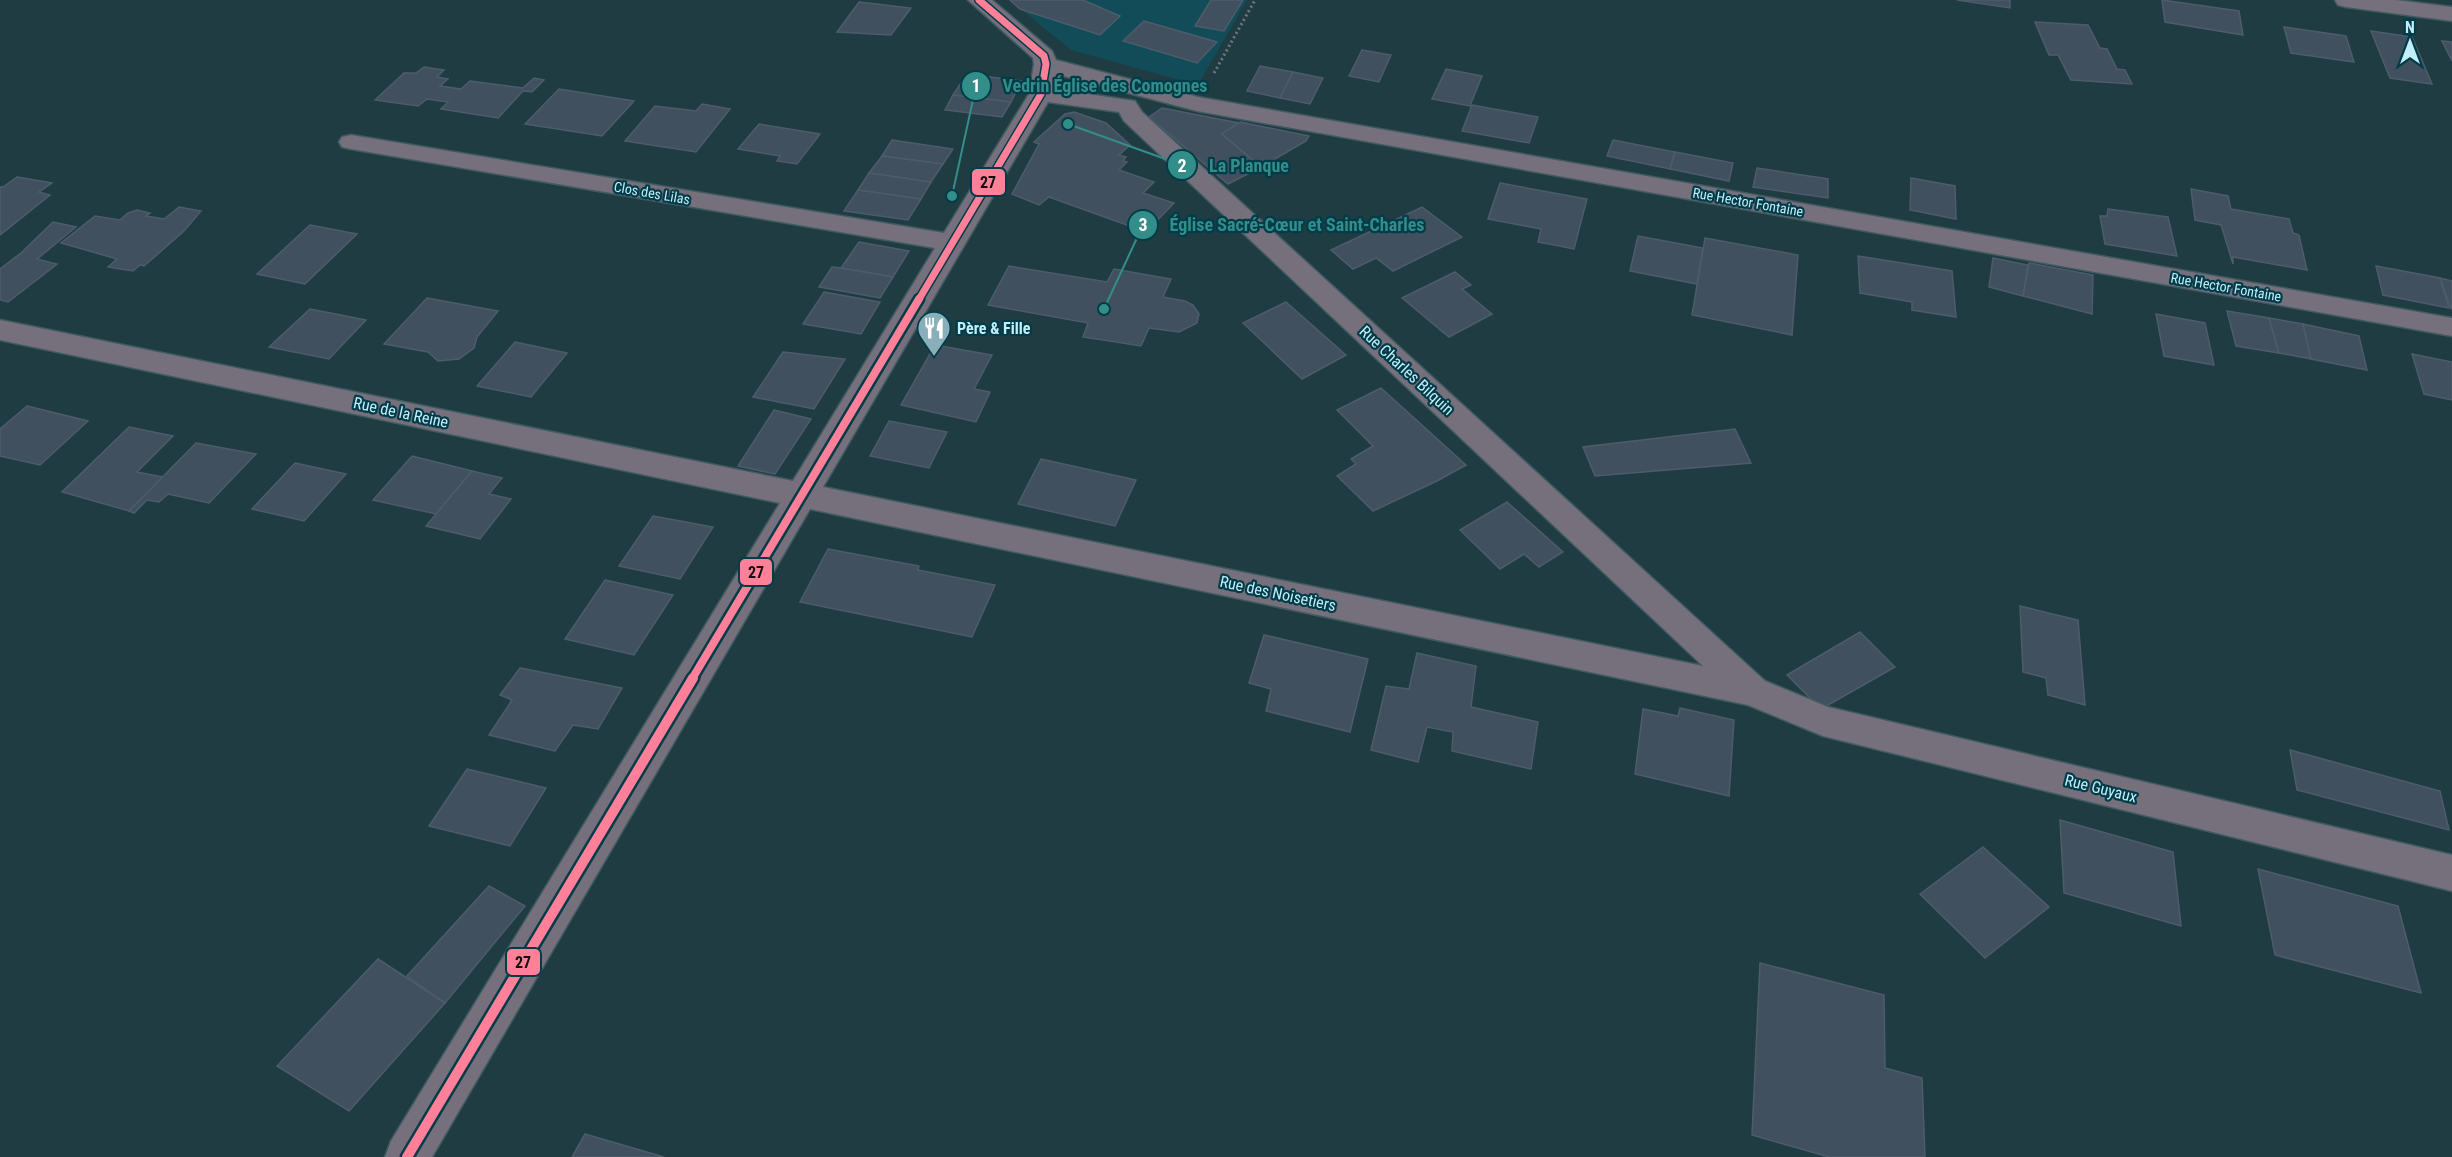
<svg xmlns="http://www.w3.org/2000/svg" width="2452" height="1157" font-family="'Roboto Condensed',sans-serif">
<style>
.built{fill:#124c59}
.building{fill:#41505e;stroke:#4d5c6b;stroke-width:1.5}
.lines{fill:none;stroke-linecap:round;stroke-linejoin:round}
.minor-casing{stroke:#3f5a61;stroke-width:3}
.path{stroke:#71757e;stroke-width:3;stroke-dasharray:2 3;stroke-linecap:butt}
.minor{fill:#766f7c;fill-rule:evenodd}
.bus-1-far2-casing{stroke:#013c48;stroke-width:10}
.bus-1-far1-casing{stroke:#013c48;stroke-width:13}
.bus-1-casing{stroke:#013c48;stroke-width:15}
.bus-1-far2{stroke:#ff8098;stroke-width:7}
.bus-1-far1{stroke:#ff8098;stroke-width:8}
.bus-1{stroke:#ff8098;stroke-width:10}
.labels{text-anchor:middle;stroke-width:4.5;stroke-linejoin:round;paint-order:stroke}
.far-street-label{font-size:14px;fill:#c2eefa;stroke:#013c48}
.poi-label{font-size:16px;font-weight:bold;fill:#c2eefa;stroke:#013c48;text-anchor:start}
.street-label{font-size:16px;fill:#c2eefa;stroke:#013c48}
.leader{fill:none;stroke:#338e8a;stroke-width:2}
.callout-dot{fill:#338e8a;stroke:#013c48;stroke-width:2}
.mark-label{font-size:18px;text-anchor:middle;font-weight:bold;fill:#fff}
.callout-label{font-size:18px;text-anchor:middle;font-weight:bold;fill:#338e8a;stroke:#013c48;stroke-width:4.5;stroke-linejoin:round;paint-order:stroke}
.line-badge{stroke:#013c48;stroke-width:2}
.pale-badge-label{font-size:16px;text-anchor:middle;font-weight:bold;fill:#111}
</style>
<rect width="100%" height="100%" fill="#1f3c43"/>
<path class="built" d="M1010 0H1247L1198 85 1071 50Z"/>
<g class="building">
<path d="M1010 0H1083L1120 16 1100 35 1020 9Z"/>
<path d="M1211 0H1243L1224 31 1195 26Z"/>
<path d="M1957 0H2010V8Z"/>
<path d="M2162 0 2239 11 2243 35 2165 22Z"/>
<path d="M859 2 911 8 891 35 837 32Z"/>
<path d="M1144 21 1217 42 1197 63 1123 41Z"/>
<path d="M2035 22 2088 25 2100 48 2107 49 2117 69 2125 70 2132 84 2071 80 2058 55H2049Z"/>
<path d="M2284 27 2346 36 2354 62 2291 53Z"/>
<path d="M2371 31 2412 37 2432 84 2390 78Z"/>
<path d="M2442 41 2452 42V61Z"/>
<path d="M1362 50 1391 55 1379 82 1349 76Z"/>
<path d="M1260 66 1293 72 1280 98 1247 91Z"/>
<path d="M424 67 444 70 437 77 448 79 440 86 461 89 470 81 523 88 534 78 544 80 532 92 523 91 498 118 441 109 448 102 427 99 418 106 375 100 404 73H416Z"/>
<path d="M1446 69 1482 76 1470 106 1432 99Z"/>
<path d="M1293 72 1323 78 1310 104 1280 98Z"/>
<path d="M967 74 1022 81 1011 102 953 95Z"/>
<path d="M559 89 634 101 602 136 525 124Z"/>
<path d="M953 95 1011 102 1002 117 945 110Z"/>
<path d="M702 104 730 109 696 152 625 141 655 106 696 111Z"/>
<path d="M1472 105 1538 117 1529 143 1462 131Z"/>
<path d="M1162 108 1239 123 1222 134 1261 167 1228 184 1149 117Z"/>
<path d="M1074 112 1106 123 1130 145 1119 155 1126 157 1123 161 1127 162 1119 170 1154 182 1143 193 1174 203 1146 232 1049 197 1039 205 1012 194 1039 144 1034 142 1065 114Z"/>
<path d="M1240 122 1309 136 1306 141 1261 167 1222 134Z"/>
<path d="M759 124 820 134 797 164 777 161 780 156 738 149Z"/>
<path d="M892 140 953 149 943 164 882 156Z"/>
<path d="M1613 140 1675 152 1670 169 1607 156Z"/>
<path d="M1675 152 1733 163 1729 181 1670 169Z"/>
<path d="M882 156 943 164 931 182 869 173Z"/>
<path d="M1757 168 1828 179V198L1753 187Z"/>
<path d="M869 173 931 182 921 199 858 190Z"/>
<path d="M17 177 52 183 39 192 50 195 0 235V187H3Z"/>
<path d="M1911 178 1955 186 1956 219 1910 210Z"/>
<path d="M1500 183 1587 199 1574 249 1538 242 1541 229 1488 219Z"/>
<path d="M2191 189 2228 196 2231 209 2289 219 2293 233 2299 235 2307 270 2233 257V264L2221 225 2195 220Z"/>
<path d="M858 190 921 199 908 220 844 211Z"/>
<path d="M179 207 201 211 184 231 144 266 140 265 133 271 108 267 117 259 61 243 95 216 120 220 128 213 137 210 150 213 146 216 164 219Z"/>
<path d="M1422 207 1462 237 1393 271 1376 258 1353 269 1331 250Z"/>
<path d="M2108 209 2168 217 2177 256 2105 244 2100 216H2107Z"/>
<path d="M53 222 76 227 37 259 57 264 8 302 0 300V269L21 253Z"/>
<path d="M310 225 357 234 305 284 257 274Z"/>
<path d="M1638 236 1703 248 1697 284 1630 271Z"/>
<path d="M1705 238 1798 255 1792 335 1692 315Z"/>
<path d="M859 242 909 251 893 277 841 268Z"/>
<path d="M1858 256 1952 271 1956 317 1912 310V302L1860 293Z"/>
<path d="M1993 258 2028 265 2023 296 1989 287Z"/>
<path d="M2029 263 2093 275 2092 314 2023 296Z"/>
<path d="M1009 266 1107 282 1114 269 1171 279 1163 297 1185 301 1193 305 1199 314 1197 323 1179 332 1149 328 1141 346 1083 337 1088 323 988 305Z"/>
<path d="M2376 266 2440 278 2449 308 2383 295Z"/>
<path d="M832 267 841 268 893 277 880 298 819 287Z"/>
<path d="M1455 272 1471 285 1462 289 1492 314 1449 337 1402 298Z"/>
<path d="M2440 278 2452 281V309L2451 308Z"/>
<path d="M824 292 880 302 861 334 803 324Z"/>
<path d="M427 298 498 311 477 337 474 348 459 359 438 361 428 352 384 344Z"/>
<path d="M1286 302 1346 355 1302 379 1243 323Z"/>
<path d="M310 309 366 320 329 359 269 347Z"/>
<path d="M2227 311 2269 318 2279 353 2236 346Z"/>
<path d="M2156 314 2205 323 2214 365 2164 356Z"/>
<path d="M2269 318 2303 324 2311 359 2279 353Z"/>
<path d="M2303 324 2359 336 2367 370 2311 359Z"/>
<path d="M515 342 567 353 531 397 477 386Z"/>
<path d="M935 345 992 355 974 389 990 392 976 422 901 405Z"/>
<path d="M783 352 845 359 814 409 753 397Z"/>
<path d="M2412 354 2452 362V400L2424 394Z"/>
<path d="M1381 388 1466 465 1437 481 1373 511 1337 476 1356 464 1351 459 1373 446 1337 410Z"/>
<path d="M27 406 88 421 40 465 0 456V429Z"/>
<path d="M774 410 811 419 775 474 738 466Z"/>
<path d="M889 421 947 432 929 468 870 456Z"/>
<path d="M129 427 173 436 137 472 163 477 129 511 62 492Z"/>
<path d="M1735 429 1751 463 1595 476 1583 447Z"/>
<path d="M196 443 256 454 209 503 168 494 159 502 147 500 134 513 129 511Z"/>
<path d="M412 456 472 471 436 514 373 500Z"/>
<path d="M1041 459 1136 480 1115 526 1018 504Z"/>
<path d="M295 463 346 474 304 521 252 509Z"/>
<path d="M472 471 502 478 489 494 511 499 480 539 426 526Z"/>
<path d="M1507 502 1563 552 1539 567 1524 554 1500 569 1460 530Z"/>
<path d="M653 516 713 527 680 579 619 566Z"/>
<path d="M828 549 919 566 918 570 995 585 972 637 800 602Z"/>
<path d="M605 580 673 595 634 655 565 639Z"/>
<path d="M2020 606 2078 620 2085 705 2048 695 2046 678 2023 672Z"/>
<path d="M1860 632 1895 667 1821 709 1787 675Z"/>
<path d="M1264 635 1368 659 1350 732 1266 711 1271 689 1249 683Z"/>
<path d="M1417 653 1476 666 1471 707 1538 722 1531 769 1452 751 1453 732 1427 727 1418 762 1371 750 1386 686 1409 689Z"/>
<path d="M520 668 622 688 598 729 573 725 555 751 489 735 512 700 500 695Z"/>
<path d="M1680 708 1734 720 1729 796 1635 774 1643 709 1678 716Z"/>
<path d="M2290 750 2440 791 2449 830 2297 790Z"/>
<path d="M467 769 546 788 510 846 429 826Z"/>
<path d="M2060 820 2173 852 2181 926 2064 893Z"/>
<path d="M1983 847 2049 907 1985 958 1920 894Z"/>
<path d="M2258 869 2398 906 2421 993 2275 955Z"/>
<path d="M489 886 525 906 445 1003 407 976Z"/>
<path d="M378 959 445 1003 349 1111 277 1066Z"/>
<path d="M1760 963 1884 995 1885 1068 1922 1078 1925 1157H1829L1752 1135Z"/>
<path d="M585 1134 664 1157H572Z"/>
</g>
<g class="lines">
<defs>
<g id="minor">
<path d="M968 0H992L1052 51 1056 60 1198 97 2452 318V336L1197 111 1056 74 1054 89 1135 101 1142 112 1765 681 1828 707 2452 855V891L1823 736 1748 705 810 509 432 1157H385L391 1141 780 503 0 340V320L793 481 935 248 351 149 342 147 339 142 342 137 351 135 944 233 1029 94 1034 64 1033 58ZM1048 102 1119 112 1124 121 1703 666 823 487Z"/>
<path d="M2335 0H2396L2452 7V21L2346 7 2338 5Z"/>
</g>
</defs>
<use href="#minor" class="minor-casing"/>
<path class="path" d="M1214 73 1255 0"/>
<use href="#minor" class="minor"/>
<defs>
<path id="bus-1-far2" d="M918 301 1041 94 1046 64 1044 56 979 0"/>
<path id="bus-1-far1" d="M692 679 919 299"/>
<path id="bus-1" d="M407 1157 693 678"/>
</defs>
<use href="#bus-1-far2" class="bus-1-far2-casing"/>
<use href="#bus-1-far1" class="bus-1-far1-casing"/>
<use href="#bus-1" class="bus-1-casing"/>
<use href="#bus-1-far2" class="bus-1-far2"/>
<use href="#bus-1-far1" class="bus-1-far1"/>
<use href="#bus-1" class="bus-1"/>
</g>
<defs>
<symbol id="restaurant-pin" viewBox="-11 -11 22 30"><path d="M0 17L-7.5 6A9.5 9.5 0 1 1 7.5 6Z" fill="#89b0ba" stroke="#013c48"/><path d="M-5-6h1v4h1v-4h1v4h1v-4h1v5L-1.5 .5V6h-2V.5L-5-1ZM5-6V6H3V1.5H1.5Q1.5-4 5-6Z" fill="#fff"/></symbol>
</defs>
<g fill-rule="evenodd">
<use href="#restaurant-pin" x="915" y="309" width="38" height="52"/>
</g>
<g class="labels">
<g class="far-street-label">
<text transform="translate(652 193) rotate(10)" y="5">Clos des Lilas</text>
<text transform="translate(1748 202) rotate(10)" y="5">Rue Hector Fontaine</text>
<text transform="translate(2226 287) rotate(10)" y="5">Rue Hector Fontaine</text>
</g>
<g class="poi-label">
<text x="957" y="334">Père &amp; Fille</text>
</g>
<g class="street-label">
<text transform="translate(1407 370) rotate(43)" y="6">Rue Charles Bilquin</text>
<text transform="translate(401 412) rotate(12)" y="6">Rue de la Reine</text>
<text transform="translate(1278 593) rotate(12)" y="6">Rue des Noisetiers</text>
<text transform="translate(2101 788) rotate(14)" y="6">Rue Guyaux</text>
</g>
</g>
<path class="leader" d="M952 196L976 86M1068 124L1182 165M1104 309L1143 225"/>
<g class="callout-dot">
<circle cx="952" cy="196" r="6"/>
<circle cx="1068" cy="124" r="6"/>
<circle cx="1104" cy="309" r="6"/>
<circle cx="976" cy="86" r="15"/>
<circle cx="1182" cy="165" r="15"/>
<circle cx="1143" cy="225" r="15"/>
</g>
<g class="mark-label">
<text x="976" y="92">1</text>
<text x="1182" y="172">2</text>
<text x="1143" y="231">3</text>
</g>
<g class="callout-label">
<text x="1105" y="92">Vedrin Église des Comognes</text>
<text x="1249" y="172">La Planque</text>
<text x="1297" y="231">Église Sacré-Cœur et Saint-Charles</text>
</g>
<g class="line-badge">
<rect x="971" y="168" width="35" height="28" rx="6" fill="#ff8098"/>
<rect x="739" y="558" width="34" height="28" rx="6" fill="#ff8098"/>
<rect x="506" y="948" width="35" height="28" rx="6" fill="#ff8098"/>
</g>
<g class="pale-badge-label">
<text x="988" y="188">27</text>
<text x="756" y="578">27</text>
<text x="523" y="968">27</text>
</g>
<g transform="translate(2410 42)" stroke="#013c48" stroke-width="4.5" paint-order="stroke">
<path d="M0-4.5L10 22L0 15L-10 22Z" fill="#c2eefa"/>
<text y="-9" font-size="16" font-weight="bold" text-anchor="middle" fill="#c2eefa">N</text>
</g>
</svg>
